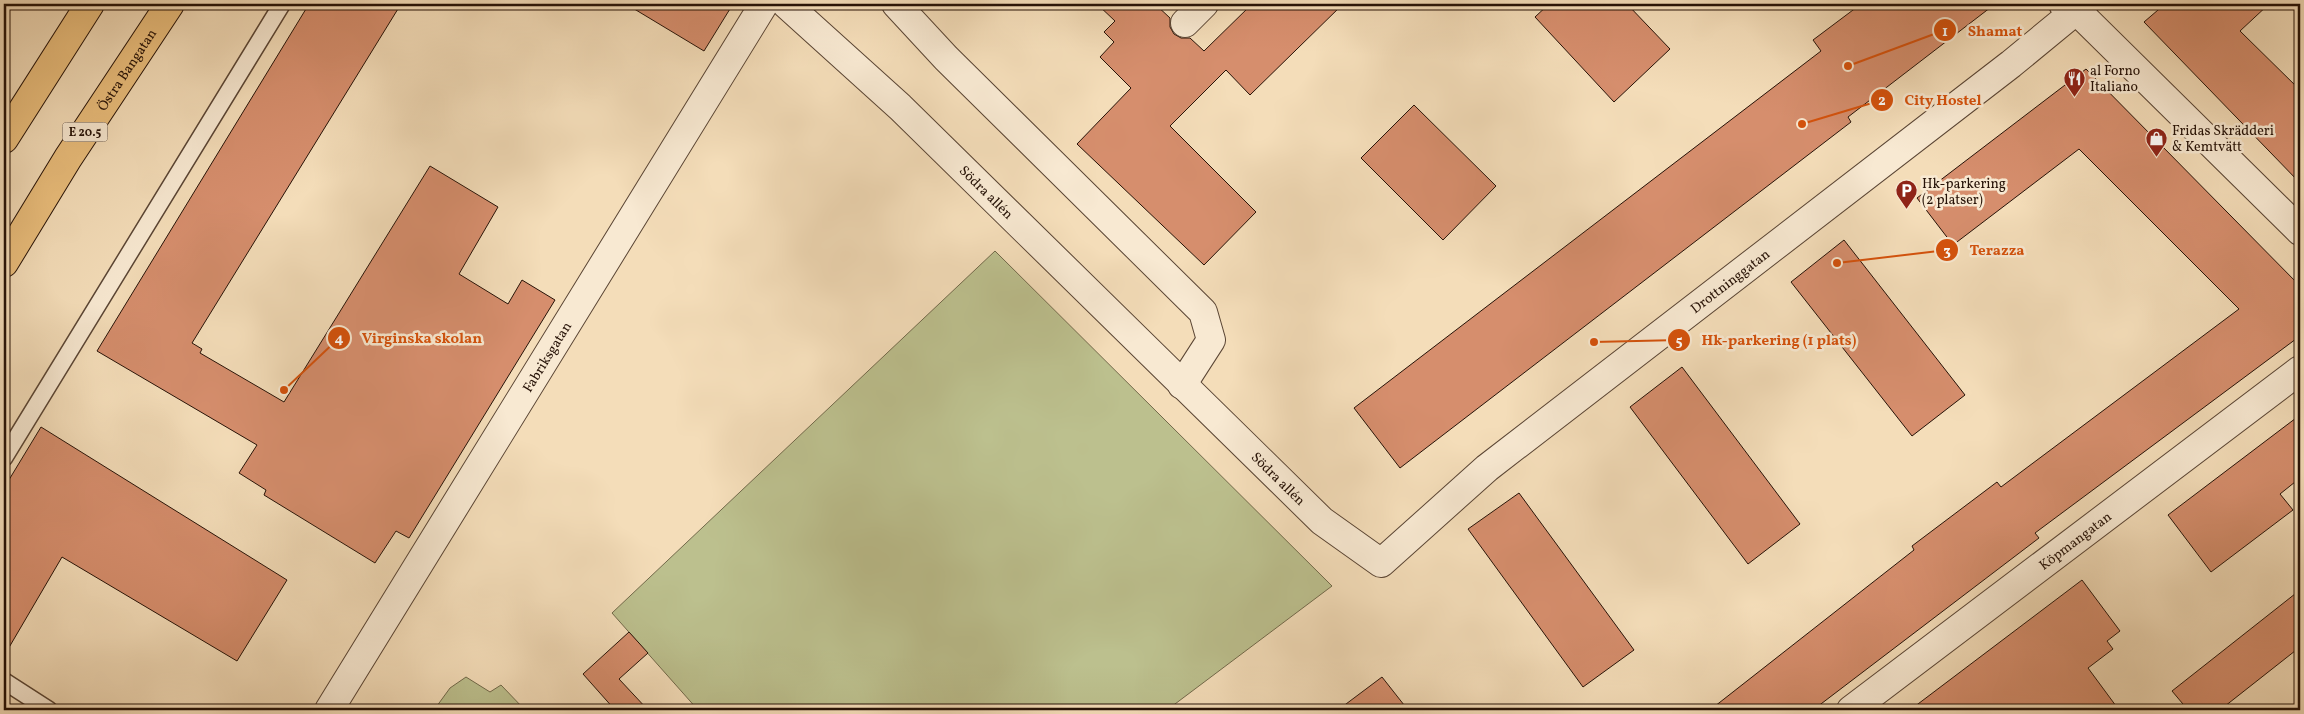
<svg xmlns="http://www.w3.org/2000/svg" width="2304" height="714" font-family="Vollkorn,serif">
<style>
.green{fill:#bcc08e;stroke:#71694a}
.building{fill:#d68e6d;stroke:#261207}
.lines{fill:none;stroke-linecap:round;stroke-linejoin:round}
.service-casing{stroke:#5a4534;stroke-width:19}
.minor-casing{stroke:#5a4534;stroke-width:30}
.tertiary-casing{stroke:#5a4534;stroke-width:30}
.primary-casing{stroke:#261207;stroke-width:30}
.service{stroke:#f8e9d2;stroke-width:16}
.minor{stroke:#f8e9d2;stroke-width:28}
.tertiary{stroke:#f8e9d2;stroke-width:28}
.primary{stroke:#eabe7c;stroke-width:28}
.labels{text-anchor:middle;stroke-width:5;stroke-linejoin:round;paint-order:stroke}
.shield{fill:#f8e9d2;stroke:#655244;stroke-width:1}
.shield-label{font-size:12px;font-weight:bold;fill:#261207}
.street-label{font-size:14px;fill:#261207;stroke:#f8e9d2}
.poi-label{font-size:14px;fill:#261207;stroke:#f8e9d2;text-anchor:start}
.leader{fill:none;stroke:#d5520c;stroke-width:2}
.callout-dot{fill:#d5520c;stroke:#f8e9d2;stroke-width:2}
.mark-label{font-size:15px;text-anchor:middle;font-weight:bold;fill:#fff}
.callout-label{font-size:15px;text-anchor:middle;font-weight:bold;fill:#d5520c;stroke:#f8e9d2;stroke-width:5;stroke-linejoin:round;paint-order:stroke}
</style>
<rect width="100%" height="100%" fill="#f4ddb9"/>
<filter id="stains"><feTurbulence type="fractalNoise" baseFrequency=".004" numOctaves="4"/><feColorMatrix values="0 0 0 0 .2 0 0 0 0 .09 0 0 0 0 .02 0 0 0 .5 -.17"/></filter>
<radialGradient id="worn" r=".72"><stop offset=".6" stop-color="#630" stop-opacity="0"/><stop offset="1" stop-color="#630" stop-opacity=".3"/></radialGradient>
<g class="green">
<path d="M995 251 1332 586 1167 710H698L612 613Z"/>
<path d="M466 677 490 692 501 685 525 710H434L450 688Z"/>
</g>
<g class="building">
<path d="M309 4H401L192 343 202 349 200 353 284 402 430 166 498 207 459 274 508 304 522 280 555 300 409 538 396 531 375 563 264 495 266 490 239 473 257 445 97 351Z"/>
<path d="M626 4H733L704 51Z"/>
<path d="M1097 4H1155L1170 18V27L1174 34 1181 38H1190L1204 51 1252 4H1343L1250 95 1226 70 1170 126 1256 212 1204 265 1077 144 1131 88 1100 57 1114 42 1104 32 1115 21Z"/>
<path d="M1549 4H1627L1670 49 1614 102 1535 17Z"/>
<path d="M1861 4H1995L1848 117 1851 122 1400 468 1354 408 1821 51 1813 40Z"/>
<path d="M2165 4H2269L2240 31 2300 90V183L2144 22Z"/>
<path d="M2086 69 2300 286V336L2035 533 2039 538 1813 710H1710L1914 550 1912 546 1997 482 2001 487 2239 309 2079 149 1953 245 1917 198Z"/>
<path d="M1414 105 1496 186 1443 240 1361 158Z"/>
<path d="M1844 240 1965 395 1912 436 1791 282Z"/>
<path d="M1682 367 1800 524 1748 564 1630 407Z"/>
<path d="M2300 415V478L2280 494 2293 510 2211 572 2168 515Z"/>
<path d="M41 427 287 580 237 661 62 557 4 656V488Z"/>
<path d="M1519 493 1634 650 1583 687 1468 529Z"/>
<path d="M2082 580 2120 631 2107 641 2113 649 2088 668 2119 710H1910Z"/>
<path d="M2300 590V647L2220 710H2188L2172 691Z"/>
<path d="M629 632 648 653 619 679 648 710H615L583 674Z"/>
<path d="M1382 677 1408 710H1338Z"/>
</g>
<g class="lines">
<defs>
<g id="service">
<path d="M4 458 282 4"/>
<path d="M4 681 49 710"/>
</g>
<g id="minor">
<path id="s1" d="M786 4 900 107 1322 521 1381 563 1487 468 2011 64 2084 4"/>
<path d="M896 4 946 58 1203 312 1211 340 1182 385"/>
<path d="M1185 23 1204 4"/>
<path id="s2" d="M329 710 764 4"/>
<path id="s3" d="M1851 710 2300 370"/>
</g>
<path id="tertiary" d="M2063 4 2076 10 2300 231"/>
<g id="primary">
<path d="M4 139 90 4"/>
<path id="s4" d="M4 263 68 158 170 4"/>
</g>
</defs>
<use href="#service" class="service-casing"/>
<use href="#minor" class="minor-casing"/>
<use href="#tertiary" class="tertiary-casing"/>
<use href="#primary" class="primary-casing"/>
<use href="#service" class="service"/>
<use href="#minor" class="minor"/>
<use href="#tertiary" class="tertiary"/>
<use href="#primary" class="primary"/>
</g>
<defs>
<symbol id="restaurant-pin" viewBox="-11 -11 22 30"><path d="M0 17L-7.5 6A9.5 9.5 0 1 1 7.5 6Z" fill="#8f2418" stroke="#f8e9d2"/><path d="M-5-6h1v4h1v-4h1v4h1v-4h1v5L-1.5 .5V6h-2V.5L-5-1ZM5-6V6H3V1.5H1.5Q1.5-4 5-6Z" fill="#fff"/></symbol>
<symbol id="shop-pin" viewBox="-11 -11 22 30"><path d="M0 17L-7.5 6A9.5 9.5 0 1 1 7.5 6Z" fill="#8f2418" stroke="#f8e9d2"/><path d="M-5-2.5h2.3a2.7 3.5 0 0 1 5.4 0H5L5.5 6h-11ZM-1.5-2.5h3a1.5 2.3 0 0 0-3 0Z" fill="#fff"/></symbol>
<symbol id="parking-pin" viewBox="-11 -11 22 30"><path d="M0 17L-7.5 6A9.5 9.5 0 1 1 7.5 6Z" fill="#8f2418" stroke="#f8e9d2"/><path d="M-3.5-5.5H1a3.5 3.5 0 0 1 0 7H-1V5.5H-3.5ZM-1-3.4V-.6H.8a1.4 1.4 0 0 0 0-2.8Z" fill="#fff"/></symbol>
</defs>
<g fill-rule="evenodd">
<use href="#restaurant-pin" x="2062" y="66" width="25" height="34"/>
<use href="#shop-pin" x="2144" y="126" width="25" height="34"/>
<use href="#parking-pin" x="1894" y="178" width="25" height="34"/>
</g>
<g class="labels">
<rect class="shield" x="62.5" y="122.5" width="45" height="19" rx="4"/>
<g class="shield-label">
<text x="85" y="136">E 20.5</text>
</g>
<g class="street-label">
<text dy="5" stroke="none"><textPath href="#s4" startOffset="229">Östra Bangatan</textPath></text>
<text dy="5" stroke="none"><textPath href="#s1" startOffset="275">Södra allén</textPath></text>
<text dy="5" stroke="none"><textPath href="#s1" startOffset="1266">Drottninggatan</textPath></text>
<text dy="5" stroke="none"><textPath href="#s2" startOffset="415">Fabriksgatan</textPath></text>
<text dy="5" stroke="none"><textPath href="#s1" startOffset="684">Södra allén</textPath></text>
<text dy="5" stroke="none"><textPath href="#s3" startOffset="281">Köpmangatan</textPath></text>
</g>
<g class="poi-label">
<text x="2090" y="75">al Forno<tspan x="2090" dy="16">Italiano</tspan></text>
<text x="2172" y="135">Fridas Skrädderi<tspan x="2172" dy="16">&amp; Kemtvätt</tspan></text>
<text x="1922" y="188">Hk-parkering<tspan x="1922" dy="16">(2 platser)</tspan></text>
</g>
</g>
<path class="leader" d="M1848 66L1945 30M1802 124L1882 100M1837 263L1947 250M284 390L339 338M1594 342L1679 340"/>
<g class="callout-dot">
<circle cx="1848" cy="66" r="5"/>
<circle cx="1802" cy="124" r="5"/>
<circle cx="1837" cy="263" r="5"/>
<circle cx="284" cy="390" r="5"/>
<circle cx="1594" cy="342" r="5"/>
<circle cx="1945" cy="30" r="12"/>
<circle cx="1882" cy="100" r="12"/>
<circle cx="1947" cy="250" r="12"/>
<circle cx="339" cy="338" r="12"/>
<circle cx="1679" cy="340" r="12"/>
</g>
<g class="mark-label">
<text x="1945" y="36">1</text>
<text x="1882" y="105">2</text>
<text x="1947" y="255">3</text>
<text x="339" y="343">4</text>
<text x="1679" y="345">5</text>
</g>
<g class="callout-label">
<text x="1995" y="36">Shamat</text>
<text x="1943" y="105">City Hostel</text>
<text x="1997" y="255">Terazza</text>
<text x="422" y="343">Virginska skolan</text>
<text x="1779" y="345">Hk-parkering (1 plats)</text>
</g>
<rect width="2304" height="714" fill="none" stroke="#f4ddb9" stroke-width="20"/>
<rect x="5" y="5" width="2294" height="704" fill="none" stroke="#261207" stroke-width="2.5"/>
<rect x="10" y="10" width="2284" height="694" fill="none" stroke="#261207"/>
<rect width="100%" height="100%" filter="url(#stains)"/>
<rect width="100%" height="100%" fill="url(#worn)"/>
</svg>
